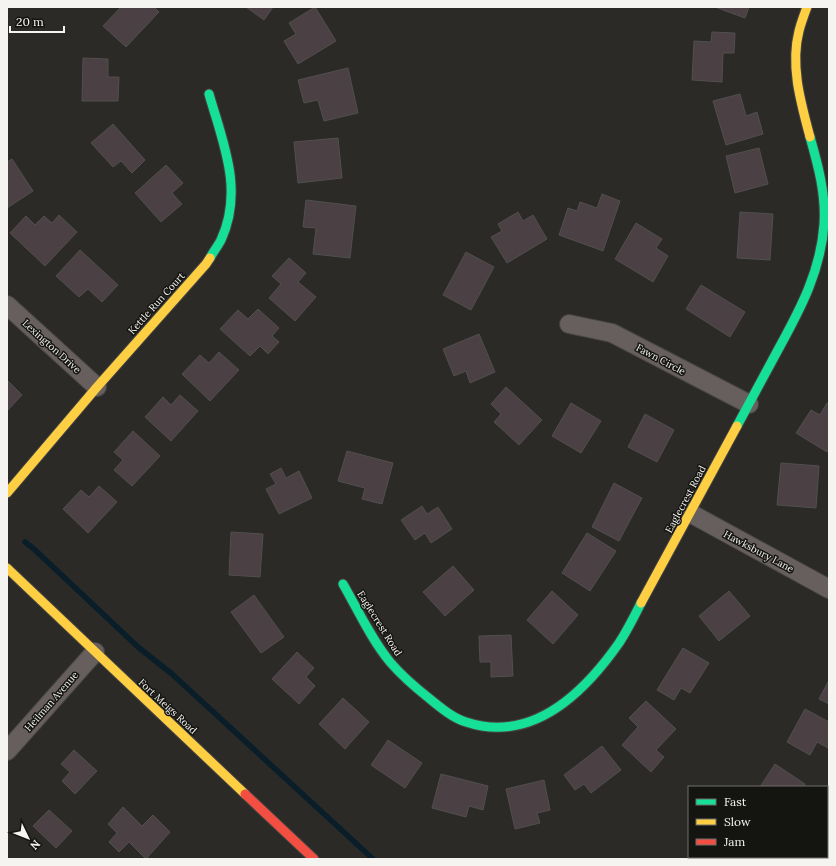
<svg xmlns="http://www.w3.org/2000/svg" width="836" height="866" font-family="Lora,serif">
<style>
.lines{fill:none;stroke-linecap:round;stroke-linejoin:round}
.stream{stroke:#091e29;stroke-width:5.5}
.building{fill:#4b4043;stroke:#514f4f}
.street-casing{stroke:#464644;stroke-width:20}
.fast-casing{stroke:#464644;stroke-width:11}
.slow-casing{stroke:#464644;stroke-width:11}
.jam-casing{stroke:#464644;stroke-width:11}
.street{stroke:#675f5d;stroke-width:18}
.fast{stroke:#16e098;stroke-width:9}
.slow{stroke:#ffcf43;stroke-width:9}
.jam{stroke:#f24e42;stroke-width:9}
.labels{text-anchor:middle;stroke-width:3;stroke-linejoin:round;paint-order:stroke}
.street-label{font-size:10px;fill:#f5f4f0;stroke:#141411}
</style>
<rect width="100%" height="100%" fill="#2b2a27"/>
<g class="lines">
<path class="stream" d="M25 542 34 549 138 647 172 674 373 859"/>
</g>
<g class="building">
<path d="M121 7H154L159 12 126 47 103 26Z"/>
<path d="M246 7H273L264 20Z"/>
<path d="M315 7 336 41 298 64 284 41 296 34 289 23Z"/>
<path d="M715 7H749L745 18Z"/>
<path d="M712 32 735 33 734 53H723L722 82 692 80 694 41 711 42Z"/>
<path d="M83 58 108 59V77H119L118 101H82Z"/>
<path d="M348 68 358 113 324 121 318 100 304 103 298 80Z"/>
<path d="M740 94 746 116 757 112 763 134 726 145 713 101Z"/>
<path d="M113 124 145 160 132 173 121 161 113 167 91 143Z"/>
<path d="M338 138 342 178 298 183 294 142Z"/>
<path d="M759 148 768 184 735 193 726 156Z"/>
<path d="M12 159 33 191 7 208V162Z"/>
<path d="M166 165 183 183 172 193 182 204 161 222 135 193Z"/>
<path d="M602 194 620 201 603 251 559 235 568 208 577 211 580 202 597 208Z"/>
<path d="M306 200 356 206 350 258 313 254 316 228 303 227Z"/>
<path d="M518 212 523 221 533 215 547 239 507 263 491 237 502 231 498 224Z"/>
<path d="M740 212 773 214 770 260 737 258Z"/>
<path d="M59 215 77 232 45 266 10 233 26 216 35 225 44 216 52 223Z"/>
<path d="M636 223 662 239 656 248 668 256 653 282 615 259Z"/>
<path d="M80 250 118 285 102 302 88 289 79 297 56 276Z"/>
<path d="M466 252 494 267 471 310 443 295Z"/>
<path d="M289 258 306 273 298 282 316 297 295 321 269 298 281 284 272 276Z"/>
<path d="M701 285 745 312 730 337 686 309Z"/>
<path d="M258 309 279 328 272 336 279 342 268 354 260 346 250 356 220 329 238 310 248 319Z"/>
<path d="M479 334 495 372 470 383 466 371 454 376 443 349Z"/>
<path d="M219 352 239 370 210 401 182 374 200 355 209 363Z"/>
<path d="M7 380 22 395 7 411Z"/>
<path d="M506 387 542 420 519 445 494 422 501 414 491 404Z"/>
<path d="M180 395 198 411 171 441 145 417 163 397 171 405Z"/>
<path d="M571 403 601 421 581 453 552 436Z"/>
<path d="M827 403 829 404V448L827 452 796 433 811 410 820 415Z"/>
<path d="M645 414 674 430 657 462 628 447Z"/>
<path d="M133 431 160 456 132 486 114 470 123 460 114 452Z"/>
<path d="M347 451 393 463 382 504 362 499 365 488 338 481Z"/>
<path d="M781 463 819 466 816 508 777 505Z"/>
<path d="M281 468 286 478 299 471 312 498 279 514 266 489 276 484 270 474Z"/>
<path d="M614 483 642 498 619 541 592 527Z"/>
<path d="M99 486 117 502 88 533 63 509 81 490 89 497Z"/>
<path d="M422 506 427 514 438 507 452 529 431 543 425 533 415 540 401 520Z"/>
<path d="M231 532 263 534 260 577 229 575Z"/>
<path d="M587 533 616 551 590 591 562 573Z"/>
<path d="M453 566 474 590 445 616 423 592Z"/>
<path d="M552 591 578 615 553 644 527 620Z"/>
<path d="M729 591 750 616 719 641 699 616Z"/>
<path d="M254 595 284 637 261 653 231 612Z"/>
<path d="M511 635 513 676 491 677V662H480L479 636Z"/>
<path d="M683 648 709 663 690 693 681 688 674 700 657 690Z"/>
<path d="M297 652 314 668 306 677 315 686 299 704 272 679Z"/>
<path d="M829 680V704L819 699Z"/>
<path d="M343 698 369 722 345 749 319 724Z"/>
<path d="M646 701 676 729 656 750 664 757 651 772 622 745 638 727 629 718Z"/>
<path d="M805 709 829 722V746L828 748 817 742 810 755 787 742Z"/>
<path d="M388 740 422 763 405 788 371 765Z"/>
<path d="M602 746 621 770 591 793 584 784 575 790 564 775Z"/>
<path d="M74 750 97 771 75 794 62 781 70 772 61 764Z"/>
<path d="M775 764 805 784 804 787H760Z"/>
<path d="M441 774 488 786 483 810 469 806 466 817 432 808Z"/>
<path d="M544 780 550 810 537 813 540 823 515 829 506 789Z"/>
<path d="M123 807 142 826 153 815 170 832 146 859 129 842 119 852 109 842 117 833 108 824Z"/>
<path d="M49 810 72 831 56 848 33 826Z"/>
</g>
<g class="lines">
<defs>
<g id="street">
<path d="M7 305 97 387"/>
<path d="M569 324 612 333 749 404"/>
<path d="M690 513 829 589"/>
<path d="M7 751 95 652"/>
<path d="M827 854 829 852"/>
</g>
<g id="fast">
<path d="M209 94C223 143 244 190 221 240 218 246 213 252 210 258"/>
<path d="M737 426C751 400 765 374 779 348 801 308 821 270 824 224 826 194 818 165 810 137"/>
<path d="M343 584C358 610 371 639 390 662 402 676 416 688 430 699 441 708 453 718 466 722 532 744 584 693 619 643 627 631 634 617 641 603"/>
</g>
<g id="slow">
<path d="M807 7C804 15 801 23 799 31 790 66 801 103 810 137"/>
<path d="M7 493 97 387 206 264 210 258"/>
<path d="M7 568 245 794"/>
<path d="M641 603 737 426"/>
</g>
<path id="jam" d="M245 794 314 859"/>
</defs>
<use href="#street" class="street-casing"/>
<use href="#fast" class="fast-casing"/>
<use href="#slow" class="slow-casing"/>
<use href="#jam" class="jam-casing"/>
<use href="#street" class="street"/>
<use href="#fast" class="fast"/>
<use href="#slow" class="slow"/>
<use href="#jam" class="jam"/>
</g>
<g class="labels">
<g class="street-label">
<text transform="translate(156 303) rotate(-48)" y="4">Kettle Run Court</text>
<text transform="translate(52 346) rotate(42)" y="4">Lexington Drive</text>
<text transform="translate(661 359) rotate(28)" y="4">Fawn Circle</text>
<text transform="translate(685 499) rotate(-62)" y="4">Eaglecrest Road</text>
<text transform="translate(759 551) rotate(28)" y="4">Hawksbury Lane</text>
<text transform="translate(380 623) rotate(58)" y="4">Eaglecrest Road</text>
<text transform="translate(51 701) rotate(-49)" y="4">Heilman Avenue</text>
<text transform="translate(168 706) rotate(43)" y="4">Fort Meigs Road</text>
</g>
</g>
<rect width="836" height="866" fill="none" stroke="#f5f4f0" stroke-width="16"/>
<rect x="688" y="786" width="140" height="72" fill="#141411" stroke="#6e6e6a"/>
<rect x="696" y="799" width="20" height="6" fill="#16e098" stroke="#6e6e6a"/>
<text x="724" y="806" font-size="12" fill="#f5f4f0">Fast</text>
<rect x="696" y="819" width="20" height="6" fill="#ffcf43" stroke="#6e6e6a"/>
<text x="724" y="826" font-size="12" fill="#f5f4f0">Slow</text>
<rect x="696" y="839" width="20" height="6" fill="#f24e42" stroke="#6e6e6a"/>
<text x="724" y="846" font-size="12" fill="#f5f4f0">Jam</text>
<g transform="translate(28 838) rotate(133)" stroke="#141411" stroke-width="3" paint-order="stroke">
<path d="M0-3L7 15L0 10L-7 15Z" fill="#f5f4f0"/>
<text y="-6" font-size="11" font-weight="bold" text-anchor="middle" fill="#f5f4f0">N</text>
</g>
<path d="M10 26v6h54v-6" fill="none" stroke="#f5f4f0" stroke-width="2"/>
<text x="16" y="26" font-size="12" fill="#f5f4f0" stroke="#141411" stroke-width="3" paint-order="stroke">20 m</text>
</svg>
